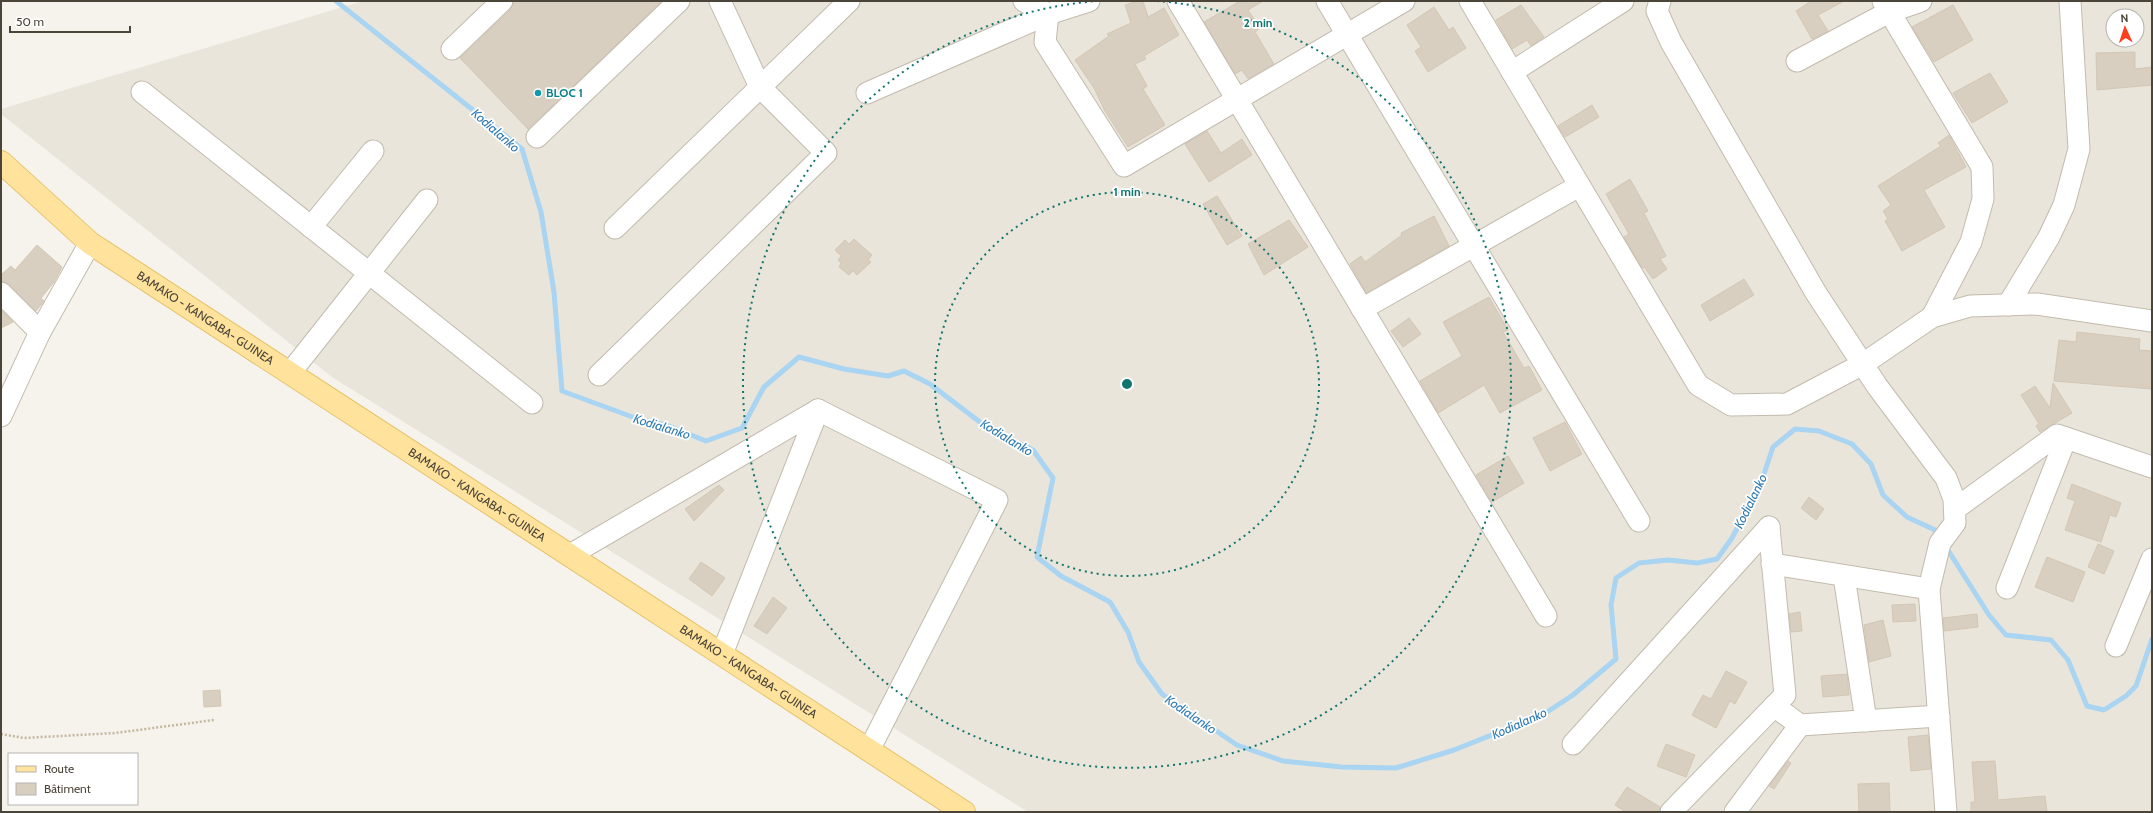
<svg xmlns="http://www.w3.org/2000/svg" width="2153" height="813" font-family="Cabin,sans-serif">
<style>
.residential{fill:#eae5da;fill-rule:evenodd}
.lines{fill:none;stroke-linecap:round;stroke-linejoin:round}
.stream{stroke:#a9d4f2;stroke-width:5}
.building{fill:#d8cfc1;stroke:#d3c7b4}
.minor-casing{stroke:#c2bbae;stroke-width:23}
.major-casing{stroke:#e6c16a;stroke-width:24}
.path{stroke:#c4b79f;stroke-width:2.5;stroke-dasharray:2 2;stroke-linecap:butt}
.minor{stroke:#fff;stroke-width:21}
.major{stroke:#ffe39c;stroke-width:22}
.ring{fill:none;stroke:#0f766e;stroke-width:2;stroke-dasharray:2 4}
.culture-dot{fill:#0f9aa8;stroke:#fff;stroke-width:1.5}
.labels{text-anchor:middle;stroke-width:3.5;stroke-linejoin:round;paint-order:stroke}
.culture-label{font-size:12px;font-weight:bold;fill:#0d838f;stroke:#fff;text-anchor:start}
.street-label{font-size:12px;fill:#4b4439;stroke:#fff}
.water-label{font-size:13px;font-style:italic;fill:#2e7ab2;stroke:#fff}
.centre{fill:#0f766e;stroke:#fff;stroke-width:2}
.ring-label{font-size:12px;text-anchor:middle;font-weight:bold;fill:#0f766e;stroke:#fff;stroke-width:3.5;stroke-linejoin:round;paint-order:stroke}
</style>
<rect width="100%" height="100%" fill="#f6f3ec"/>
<path class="residential" d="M363 1H2152V812H1028L332 377 1 114V109ZM2113 16H2137V40H2113Z"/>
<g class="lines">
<g class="stream">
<path d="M336 1 522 149 541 212 554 292 562 391 638 419 666 425 706 441 742 428 764 387 799 357 844 369 888 376 904 371 930 384 989 429 1033 450 1053 478 1037 557 1061 576 1110 602 1128 632 1139 662 1162 694 1237 745 1283 761 1342 767 1396 768 1454 750 1544 714 1573 695 1616 659 1611 605 1616 578 1639 563 1668 560 1697 563 1717 559 1732 538 1761 483 1773 447 1795 429 1819 431 1852 444 1871 464 1883 495 1907 517 1935 530 1939 537"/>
<path d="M1946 547 1989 615 2006 635 2051 640 2068 660 2087 706 2104 710 2126 696 2136 686 2152 639"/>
</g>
</g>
<g class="building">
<path d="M514 1H662L528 129 460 58 510 10Z"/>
<path d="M1138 1H1143L1148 17 1164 8 1179 35 1144 56 1146 59 1135 64 1147 86 1143 89 1165 125 1128 147 1105 111 1094 88 1075 60 1109 36 1107 34 1131 23 1125 5Z"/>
<path d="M1240 1H1263L1248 10 1260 28 1255 32 1274 64 1248 79 1242 70 1235 74 1204 22Z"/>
<path d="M1811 1H1844L1818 15 1828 31 1812 39 1796 11Z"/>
<path d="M1521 5 1544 37 1531 46 1527 40 1512 49 1496 20Z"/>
<path d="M1953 5 1973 40 1934 62 1912 27Z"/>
<path d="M1434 7 1449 30 1453 27 1466 48 1428 72 1415 51 1421 47 1407 25Z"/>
<path d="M2135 52V69L2152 67V85L2097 90 2096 53Z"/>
<path d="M1990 73 2008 102 1972 123 1953 93Z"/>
<path d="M1592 105 1599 117 1565 137 1558 126Z"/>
<path d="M1207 131 1221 153 1242 139 1252 155 1209 182 1185 144Z"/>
<path d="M1949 135 1966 167 1924 190 1945 227 1902 251 1885 221 1888 219 1883 211 1891 205 1878 186 1941 146 1938 143Z"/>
<path d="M1630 179 1648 211 1644 213 1666 256 1660 259 1667 269 1653 279 1644 267 1642 268 1624 237 1629 234 1606 194Z"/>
<path d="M1217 196 1242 236 1227 245 1203 204Z"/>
<path d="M1434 216 1449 246 1366 293 1350 264 1361 256 1365 262 1402 235 1401 233Z"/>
<path d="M1289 220 1308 247 1264 275 1248 244Z"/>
<path d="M854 239 872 255 868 260 871 262 857 275 853 271 849 275 839 267 841 263 838 260 841 256 835 250 845 240 849 244Z"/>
<path d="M37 245 62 267 54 282 41 298 44 301 36 311 9 285 1 281V275L11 266 15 270Z"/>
<path d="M1744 279 1754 295 1710 321 1701 305Z"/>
<path d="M1489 297 1508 330 1503 332 1524 368 1529 366 1542 390 1500 413 1484 385 1438 413 1420 381 1462 356 1443 322Z"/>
<path d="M1 310 13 322 1 328Z"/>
<path d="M1409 318 1421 334 1403 347 1391 331Z"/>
<path d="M2077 332 2140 339 2139 350 2152 351V389L2054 381 2059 340 2076 342Z"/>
<path d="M2053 383 2072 413 2040 432 2036 426 2039 424 2021 395 2035 386 2050 408Z"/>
<path d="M1565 422 1582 454 1550 471 1533 438Z"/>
<path d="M1508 456 1524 483 1492 502 1476 475Z"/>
<path d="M2072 484 2121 503 2116 517 2110 515 2101 542 2065 530 2075 501 2067 498Z"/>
<path d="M719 485 724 490 694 521 685 509Z"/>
<path d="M1809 497 1824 509 1816 520 1801 508Z"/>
<path d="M2098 544 2114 551 2104 574 2088 567Z"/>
<path d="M2047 557 2085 572 2073 602 2035 587Z"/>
<path d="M701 562 725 578 712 596 689 579Z"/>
<path d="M773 597 787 608 767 634 754 626Z"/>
<path d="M1915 604 1916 621 1893 622 1892 605Z"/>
<path d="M1800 612 1802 631 1791 632 1789 614Z"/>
<path d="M1977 614 1978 627 1944 631 1943 618Z"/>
<path d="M1883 620 1891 656 1869 662 1864 625Z"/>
<path d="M1726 671 1747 682 1735 704 1730 701 1716 728 1692 715 1703 695 1711 699Z"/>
<path d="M1847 674 1849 695 1823 697 1821 676Z"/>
<path d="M220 690 221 706 204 707 203 691Z"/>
<path d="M1928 735 1931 769 1911 771 1908 737Z"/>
<path d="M1666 744 1695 755 1686 777 1657 766Z"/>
<path d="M1788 761 1791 763 1774 789 1769 786Z"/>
<path d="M1995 761 1998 800 2045 796 2047 812H1971V802H1975L1972 762Z"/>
<path d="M1889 783 1890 812H1859L1858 784Z"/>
<path d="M1627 787 1660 807 1659 812H1626L1615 805Z"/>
</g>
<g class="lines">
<defs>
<g id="minor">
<path d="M1024 1 1048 14"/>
<path d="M1178 1 1546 616"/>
<path d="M1327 1 1639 521"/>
<path d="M1470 1 1698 385 1731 405 1787 404 1863 364 1932 317 1970 306 2037 304 2152 321"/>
<path d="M1660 1 1657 11 1671 42 1816 293 1877 386 1946 478 1954 499 1955 523 1940 543 1929 589 1946 812"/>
<path d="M1883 1 1982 167 1983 199 1971 242 1932 317"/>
<path d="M1048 14 1045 42 1124 166 1404 1"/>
<path d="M452 49 502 1"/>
<path d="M1797 61 1889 12 1921 1"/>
<path d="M1512 72 1623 1"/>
<path d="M142 92 532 403"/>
<path d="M867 93 1048 14 1089 1"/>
<path d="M537 137 679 1"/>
<path d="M311 227 373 151"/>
<path d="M615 228 849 1"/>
<path d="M1 293 40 332"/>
<path d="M2008 305 2049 237 2064 205 2079 149 2070 1"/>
<path d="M1362 309 1579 186"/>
<path d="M290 373 427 200"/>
<path d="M599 375 826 153 760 87 720 1"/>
<path d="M818 410 997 500 869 750"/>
<path d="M1 416 40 332 90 243"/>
<path d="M1955 509 2057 435 2152 467"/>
<path d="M570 555 818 410"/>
<path d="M1772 564 1929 589"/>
<path d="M1844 576 1866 721"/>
<path d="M2007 588 2066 438"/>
<path d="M2116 646 2152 559"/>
<path d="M722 654 818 410"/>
<path d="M1774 706 1800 725 1939 716"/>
<path d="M1573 744 1769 527"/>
<path d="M1671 812 1785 695 1769 527"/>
<path d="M1735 812 1800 725"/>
</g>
<g id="major">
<path id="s1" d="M1 162 90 243 964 812"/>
</g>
</defs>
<use href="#minor" class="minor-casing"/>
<use href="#major" class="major-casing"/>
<path class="path" d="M1 734 24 738 115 733 214 720"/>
<use href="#minor" class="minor"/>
<use href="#major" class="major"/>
</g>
<g class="ring">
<circle cx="1127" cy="384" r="192"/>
<path d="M1157 1A384 384 0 1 1 1097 1"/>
</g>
<circle class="culture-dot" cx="538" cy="93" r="4"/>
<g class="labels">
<g class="culture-label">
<text x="546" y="97">BLOC 1</text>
</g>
<g class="street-label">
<text dy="4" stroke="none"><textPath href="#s1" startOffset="258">BAMAKO - KANGABA- GUINEA</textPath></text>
<text dy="4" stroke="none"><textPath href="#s1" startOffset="582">BAMAKO - KANGABA- GUINEA</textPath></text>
<text dy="4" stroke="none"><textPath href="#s1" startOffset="906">BAMAKO - KANGABA- GUINEA</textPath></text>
</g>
<g class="water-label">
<text transform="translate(496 130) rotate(41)" y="5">Kodialanko</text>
<text transform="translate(662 426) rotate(17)" y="5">Kodialanko</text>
<text transform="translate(1007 437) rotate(31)" y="5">Kodialanko</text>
<text transform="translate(1750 501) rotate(-64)" y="5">Kodialanko</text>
<text transform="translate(1191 714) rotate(34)" y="5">Kodialanko</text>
<text transform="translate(1519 723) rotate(-24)" y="5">Kodialanko</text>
</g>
</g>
<circle cx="1127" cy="384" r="6" class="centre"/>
<g class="ring-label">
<text x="1258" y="27">2 min</text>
<text x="1127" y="196">1 min</text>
</g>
<rect width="2153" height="813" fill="none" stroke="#4b4439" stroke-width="4"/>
<rect x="8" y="753" width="130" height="52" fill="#ffffff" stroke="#b7b4b0"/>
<rect x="16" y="766" width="20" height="6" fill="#ffe39c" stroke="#b7b4b0"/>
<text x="44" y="773" font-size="12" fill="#4b4439">Route</text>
<rect x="16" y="783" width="20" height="12" fill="#d8cfc1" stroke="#b7b4b0"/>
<text x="44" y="793" font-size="12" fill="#4b4439">Bâtiment</text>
<g transform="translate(2125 28) rotate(357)"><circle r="19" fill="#ffffff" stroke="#b7b4b0"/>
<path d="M0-3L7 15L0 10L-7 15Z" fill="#fc3f1d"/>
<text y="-6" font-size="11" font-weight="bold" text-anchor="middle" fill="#4b4439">N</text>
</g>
<path d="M10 26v6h120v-6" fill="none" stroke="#4b4439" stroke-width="2"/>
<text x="16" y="26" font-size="12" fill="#4b4439" stroke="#ffffff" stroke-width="3" paint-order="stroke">50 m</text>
</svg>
